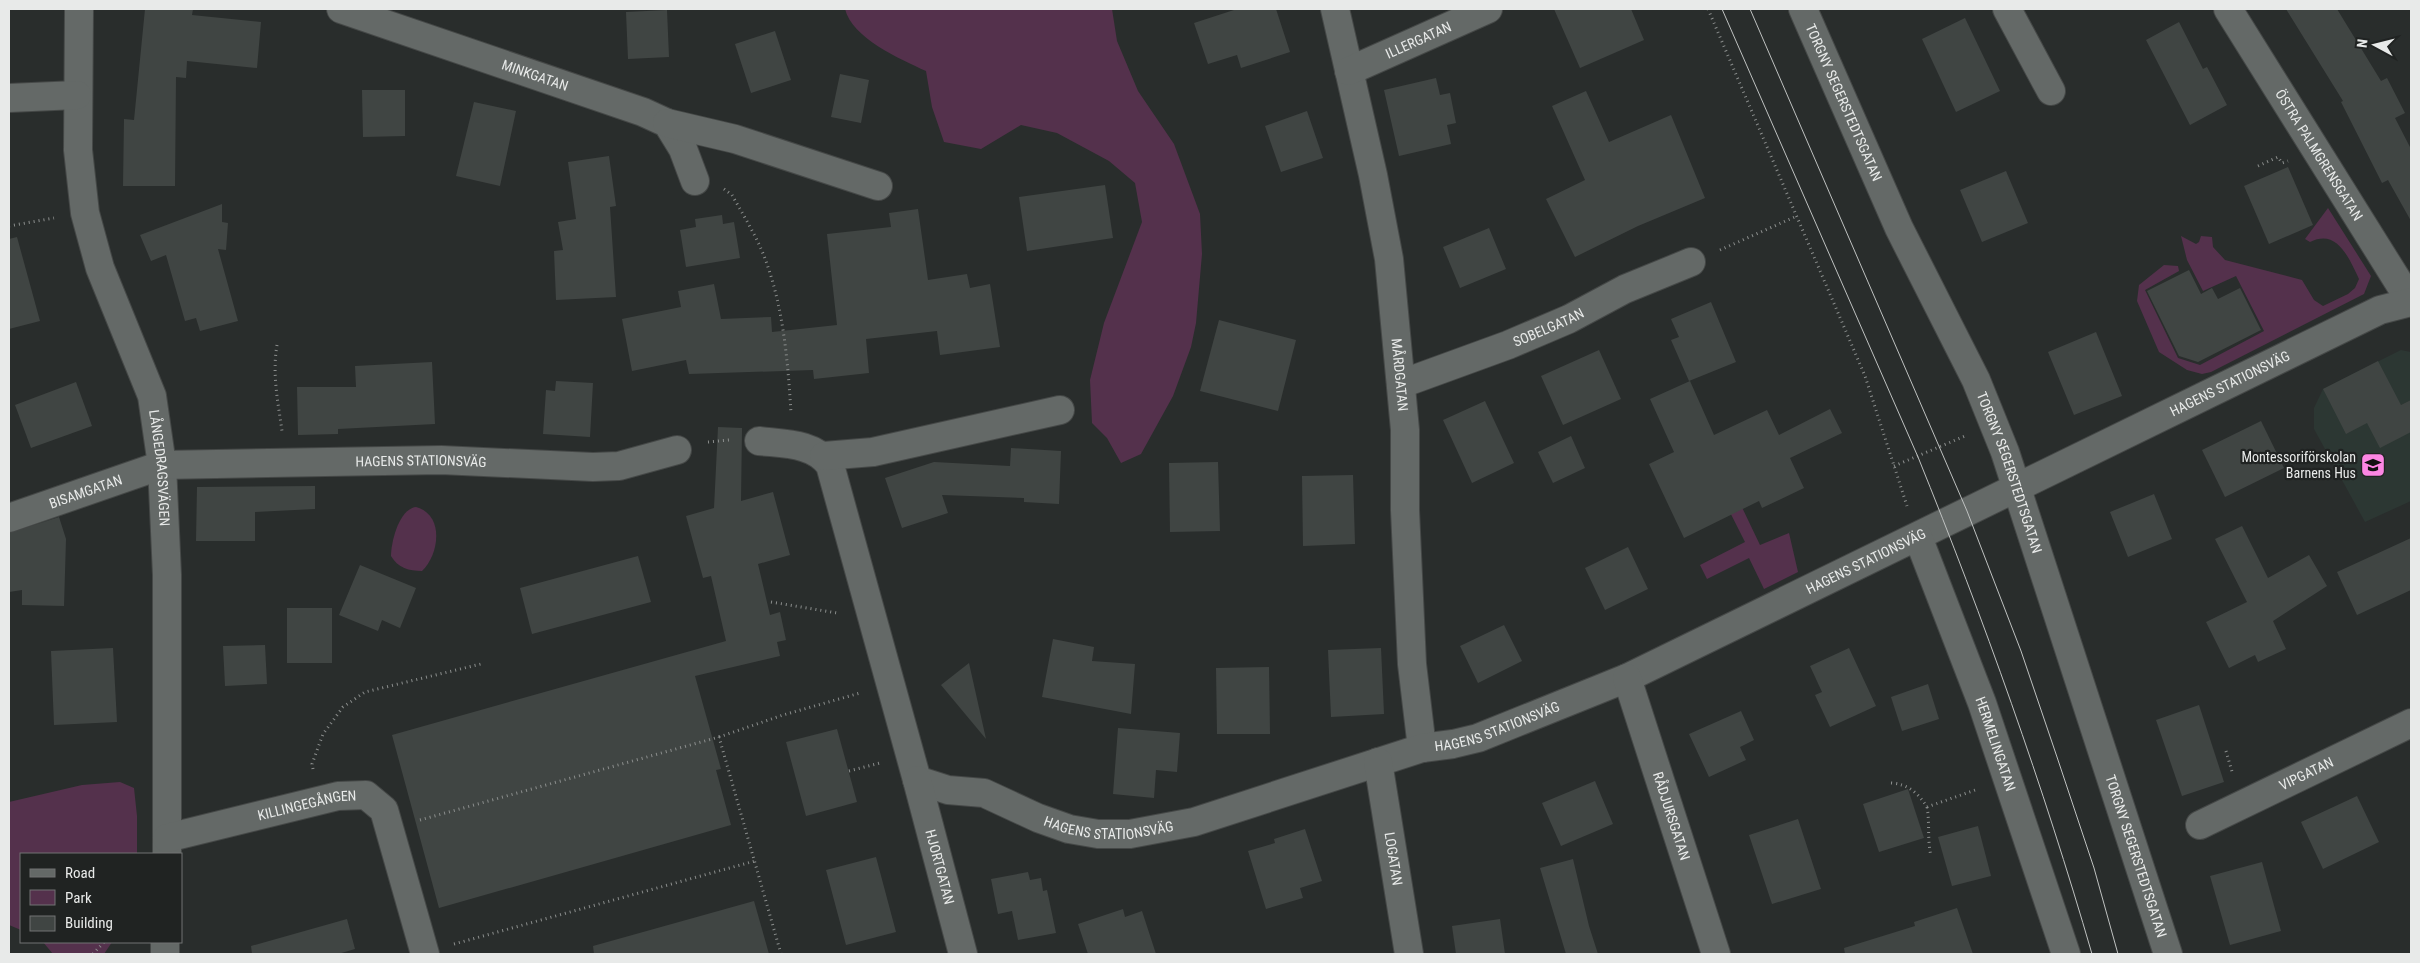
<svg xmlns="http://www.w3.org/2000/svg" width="2420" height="963" font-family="'Roboto Condensed',sans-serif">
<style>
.built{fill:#2c3733}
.green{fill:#54314c}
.building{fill:#404543}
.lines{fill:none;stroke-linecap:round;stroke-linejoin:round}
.minor-casing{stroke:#454847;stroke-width:30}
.path{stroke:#8b8e8d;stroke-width:3;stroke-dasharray:1 4;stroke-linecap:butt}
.minor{stroke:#646967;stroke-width:28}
.tram{stroke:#bfc2c1;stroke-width:1}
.labels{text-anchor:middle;stroke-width:4.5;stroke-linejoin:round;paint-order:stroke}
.street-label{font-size:14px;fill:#e8eae9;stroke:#202322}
.poi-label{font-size:14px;fill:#e8eae9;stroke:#202322;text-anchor:end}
</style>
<rect width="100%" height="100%" fill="#292d2c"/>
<path class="built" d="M2401 350 2411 352V501L2365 522 2314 429V408L2323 389Z"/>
<g class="green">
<path d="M845 9H1112L1117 41 1138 91 1174 144 1200 214 1202 254 1196 323 1191 347 1173 396 1141 454 1121 463 1107 438 1092 423 1090 380 1104 323 1142 222 1135 183 1109 161 1057 133 1021 125 981 149 944 142 932 107 926 71C900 59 852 38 845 9Z"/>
<path d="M2328 208 2371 276 2364 294 2211 372 2202 374 2187 370 2159 352 2137 301 2139 285 2164 265 2178 266 2179 271 2145 290 2178 358 2200 365 2264 331 2236 276 2203 291 2187 260 2181 236 2196 244 2199 242 2201 236 2212 237 2213 247 2225 260 2302 280 2314 300 2323 306 2348 294 2355 288 2359 279C2349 258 2337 228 2310 242L2305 239Z"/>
<path d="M1705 430 1760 545 1789 533 1798 572 1764 589 1749 558 1707 579 1700 565 1745 542 1692 437Z"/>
<path d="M416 507C445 515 439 555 422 571 409 571 398 568 391 556 391 542 399 509 416 507Z"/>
<path d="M120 782 134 788 137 816V854H21V930L9 925V802L82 785Z"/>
<path d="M43 942H112L104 954H53Z"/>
</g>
<g class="building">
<path d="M145 9H193L192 15 261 22 257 68 187 61 186 78 176 77 175 186H123L124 119 134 120Z"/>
<path d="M1237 9H1276L1290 52 1241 68 1237 55 1208 64 1194 23Z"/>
<path d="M1554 9H1631L1644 40 1580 68Z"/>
<path d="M2286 9H2337L2381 81 2387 78 2405 113 2395 118 2411 149V221L2388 180 2382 183 2341 102 2343 101Z"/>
<path d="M667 10 669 57 628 59 626 12Z"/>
<path d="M1965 18 2000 91 1956 112 1922 39Z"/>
<path d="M2179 22 2203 69 2207 67 2227 105 2190 125 2146 40Z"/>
<path d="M775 31 791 80 751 93 735 44Z"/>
<path d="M840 74 869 80 861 123 831 117Z"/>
<path d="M1436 78 1440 95 1450 93 1456 123 1447 125 1451 144 1399 156 1384 90Z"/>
<path d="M362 90H405V136L363 137Z"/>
<path d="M1586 91 1609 142 1671 115 1705 198 1638 226 1575 257 1546 199 1585 180 1552 106Z"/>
<path d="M474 102 516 111 500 186 456 176Z"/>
<path d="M1307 111 1323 158 1281 172 1265 126Z"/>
<path d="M609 156 616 206 610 207 616 297 556 300 554 251 563 250 558 222 576 219 568 162Z"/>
<path d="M2288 167 2313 225 2269 244 2244 186Z"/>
<path d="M2006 171 2028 223 1982 242 1960 190Z"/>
<path d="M1105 185 1113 238 1027 251 1019 197Z"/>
<path d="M222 204V222L228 223 226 250 218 249 238 321 200 331 196 318 185 321 166 255 151 261 140 235Z"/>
<path d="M918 209 928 280 967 274 970 288 990 284 1000 347 940 355 937 331 866 339 869 373 814 379 813 370 689 374 686 360 632 371 622 319 681 307 678 291 714 284 721 319 771 317 772 332 837 325 827 234 891 227 889 213Z"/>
<path d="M722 215 723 224 734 222 740 258 686 267 680 230 696 227 695 219Z"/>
<path d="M1489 228 1506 269 1460 288 1443 247Z"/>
<path d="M17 237 40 321 9 329V239Z"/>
<path d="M2189 270 2201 294 2212 288 2218 299 2240 288 2261 330 2198 362 2179 356 2147 291Z"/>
<path d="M1711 302 1736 362 1689 381 1671 340 1679 337 1671 319Z"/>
<path d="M1219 320 1296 340 1278 411 1200 391Z"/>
<path d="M2096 332 2122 396 2074 415 2048 352Z"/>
<path d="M1599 350 1621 399 1563 425 1541 376Z"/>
<path d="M2378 361 2401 405 2411 400V432L2380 448 2367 423 2346 434 2323 389Z"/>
<path d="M432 362 435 424 338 429V434L298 435 297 387H356L355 366Z"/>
<path d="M556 381 593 383 590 437 543 434 546 390 555 391Z"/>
<path d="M1690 381 1714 435 1767 410 1779 435 1830 409 1842 433 1790 458 1804 488 1762 508 1759 501 1684 538 1649 464 1674 452 1650 399Z"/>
<path d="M76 382 92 426 31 448 15 405Z"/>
<path d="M1485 401 1514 463 1472 483 1443 420Z"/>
<path d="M2261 421 2284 468 2225 497 2202 450Z"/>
<path d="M718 427 742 428 741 501 773 492 790 555 758 564 770 615 780 612 786 640 777 642 780 656 695 676 721 769 716 770 731 825 439 908 392 735 726 641 711 576 703 578 686 516 714 508Z"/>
<path d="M1571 436 1585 468 1553 483 1538 452Z"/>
<path d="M1011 448 1061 451 1059 504 1024 502V498L942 495 948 513 902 528 885 478 934 462 1010 466Z"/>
<path d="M1218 462 1220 531 1170 532 1169 463Z"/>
<path d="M1353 475 1355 544 1303 546 1302 476Z"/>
<path d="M315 486V509L255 512V541H196L197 487Z"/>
<path d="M2154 494 2172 539 2128 557 2110 512Z"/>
<path d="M59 517 66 539 64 606 22 605V590L9 592V533Z"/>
<path d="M2242 526 2268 578 2309 555 2327 586 2273 621 2286 649 2258 662 2255 655 2229 668 2206 622 2247 602 2215 539Z"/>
<path d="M2411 538V590L2357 615 2337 572Z"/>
<path d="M1628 547 1648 589 1605 610 1585 568Z"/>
<path d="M638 556 651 602 532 634 520 588Z"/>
<path d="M360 565 416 588 400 628 382 620 378 631 339 615Z"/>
<rect x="287" y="608" width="45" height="55"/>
<path d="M1504 625 1522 661 1478 683 1460 646Z"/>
<path d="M1053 639 1094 647 1092 661 1135 664 1131 714 1042 697Z"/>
<path d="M265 645 267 684 225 686 223 646Z"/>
<path d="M113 648 117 722 54 725 51 651Z"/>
<path d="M1381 648 1384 714 1331 717 1328 650Z"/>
<path d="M1849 648 1876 706 1830 727 1815 695 1822 692 1810 666Z"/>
<path d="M969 663 986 739 941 685Z"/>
<path d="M1269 667 1270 734H1217L1216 668Z"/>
<path d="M1928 684 1939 719 1902 731 1891 697Z"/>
<path d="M2199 705 2224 782 2182 796 2156 720Z"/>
<path d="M1741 711 1754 740 1740 747 1746 760 1709 777 1689 734Z"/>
<path d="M1118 728 1180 733 1177 772 1156 770 1154 798 1113 794Z"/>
<path d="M837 729 857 802 806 816 786 742Z"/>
<path d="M1595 781 1613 824 1561 846 1542 803Z"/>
<path d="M1908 789 1924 838 1879 852 1863 804Z"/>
<path d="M2357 796 2379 842 2323 869 2301 822Z"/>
<path d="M1798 819 1821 889 1772 904 1749 835Z"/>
<path d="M1978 826 1991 876 1952 886 1938 837Z"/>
<path d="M1305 829 1322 881 1300 888 1303 898 1266 909 1248 851 1275 843 1274 839Z"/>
<path d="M876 857 896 932 846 945 826 870Z"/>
<path d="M1573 859 1589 926 1598 954H1566L1540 868Z"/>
<path d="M2262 862 2281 931 2230 945 2210 876Z"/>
<path d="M1028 872 1030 880 1041 878 1043 891 1047 890 1056 933 1018 940 1012 911 998 914 991 879Z"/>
<path d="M754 901 769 954H594L593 946Z"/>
<path d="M1957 908 1973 954H1845L1844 948 1915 926 1914 922Z"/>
<path d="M1123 909 1125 917 1142 911 1156 954H1088L1078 924Z"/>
<path d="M347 919 355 949 338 954H252L251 946Z"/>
<path d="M1500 919 1505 954H1456L1452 926Z"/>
</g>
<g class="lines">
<defs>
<g id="minor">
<path id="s1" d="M79 9 78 150 85 213 100 268 152 396 162 465 167 575V854"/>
<path id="s2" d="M341 9 643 112 667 123 683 149 695 181"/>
<path id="s3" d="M1335 9 1373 175 1389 259 1405 430V510L1412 664 1422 748"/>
<path id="s4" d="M1803 9 1899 228 1976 380 2005 452 2168 954"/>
<path d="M2007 9 2051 91"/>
<path id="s5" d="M2228 9 2411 302"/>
<path id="s6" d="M1349 71 1488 9"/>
<path d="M9 98 77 95"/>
<path d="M667 123 735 139 878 186"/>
<path id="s7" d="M1401 384 1508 345 1569 319 1625 289 1691 262"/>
<path id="s8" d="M759 441C785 444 814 443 830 465L917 780 948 790 984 793 1038 818 1069 829 1098 834H1130L1194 822 1422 748 1453 744 1478 738 1627 678 2380 310 2411 302"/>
<path d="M824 456 873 452 1060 410"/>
<path id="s9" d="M9 518 162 465 441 460 593 467 619 466 677 450"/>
<path id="s10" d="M1918 537 1982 703 2066 954"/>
<path id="s11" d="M1627 678 1716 954"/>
<path id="s12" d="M1378 762 1409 954"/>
<path id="s13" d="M917 780 963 954"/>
<path id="s14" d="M2200 825 2411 723"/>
<path id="s15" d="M167 838 338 796 366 795 384 810 425 954"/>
<path d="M165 954V942"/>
</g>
</defs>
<use href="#minor" class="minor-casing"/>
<g class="path">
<path d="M1708 9 1865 376 1907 506"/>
<path d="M2258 166 2278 157 2282 163 2288 161"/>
<path d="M724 189 732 195C745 218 760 242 768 267 784 314 788 364 791 413"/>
<path d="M9 226 54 218"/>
<path d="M1720 250 1797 216"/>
<path d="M277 345C272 374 278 402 282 431"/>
<path d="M708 442 729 440"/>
<path d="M1894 466 1965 436"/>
<path d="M771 602 837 613"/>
<path d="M719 737 783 715 860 693"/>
<path d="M2226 751 2233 775"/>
<path d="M313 769 312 764 323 734 343 707 365 692 481 664"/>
<path d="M849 771 880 763"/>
<path d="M1891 783C1908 784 1918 793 1927 807L1978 789"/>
<path d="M1927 807C1930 823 1927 839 1931 856"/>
<path d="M420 820 719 737 781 954"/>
<path d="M454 944 755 861"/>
<path d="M93 954 104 942"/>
</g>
<use href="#minor" class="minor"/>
<g class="tram">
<path d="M1722 9 1918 457C1984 620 2043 785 2092 954"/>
<path d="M1750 9 1967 511 2021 651 2057 757 2094 868 2118 954"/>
</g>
</g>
<defs>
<symbol id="school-square" viewBox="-11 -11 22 22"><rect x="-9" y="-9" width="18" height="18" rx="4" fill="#fc86e3" stroke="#202322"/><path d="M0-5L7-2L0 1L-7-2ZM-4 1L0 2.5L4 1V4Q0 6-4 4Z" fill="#111"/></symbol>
</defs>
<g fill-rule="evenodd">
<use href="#school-square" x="2359" y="451" width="28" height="28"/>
</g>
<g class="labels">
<g class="street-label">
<text dy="5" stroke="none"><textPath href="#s6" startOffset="76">ILLERGATAN</textPath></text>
<text dy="5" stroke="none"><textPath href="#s2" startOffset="205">MINKGATAN</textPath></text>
<text dy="5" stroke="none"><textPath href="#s4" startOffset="102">TORGNY SEGERSTEDTSGATAN</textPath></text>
<text dy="5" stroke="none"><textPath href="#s5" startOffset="172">ÖSTRA PALMGRENSGATAN</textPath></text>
<text dy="5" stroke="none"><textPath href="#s7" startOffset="158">SOBELGATAN</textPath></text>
<text dy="5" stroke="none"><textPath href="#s3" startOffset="372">MÅRDGATAN</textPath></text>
<text dy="5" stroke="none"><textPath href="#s8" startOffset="1820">HAGENS STATIONSVÄG</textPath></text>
<text dy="5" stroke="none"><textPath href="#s9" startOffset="421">HAGENS STATIONSVÄG</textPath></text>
<text dy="5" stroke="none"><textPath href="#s1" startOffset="472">LÅNGEDRAGSVÄGEN</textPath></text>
<text dy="5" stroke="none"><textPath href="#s4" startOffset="508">TORGNY SEGERSTEDTSGATAN</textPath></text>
<text dy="5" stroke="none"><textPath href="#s9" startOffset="81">BISAMGATAN</textPath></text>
<text dy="5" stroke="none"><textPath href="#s8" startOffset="1415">HAGENS STATIONSVÄG</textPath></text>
<text dy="5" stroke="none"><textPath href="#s8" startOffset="1010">HAGENS STATIONSVÄG</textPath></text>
<text dy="5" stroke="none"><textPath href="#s10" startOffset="221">HERMELINGATAN</textPath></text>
<text dy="5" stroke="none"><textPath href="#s14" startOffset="118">VIPGATAN</textPath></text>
<text dy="5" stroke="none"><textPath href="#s15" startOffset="144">KILLINGEGÅNGEN</textPath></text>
<text dy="5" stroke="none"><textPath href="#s11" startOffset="145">RÅDJURSGATAN</textPath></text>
<text dy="5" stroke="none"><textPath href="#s8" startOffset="605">HAGENS STATIONSVÄG</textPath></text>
<text dy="5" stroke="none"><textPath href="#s4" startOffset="912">TORGNY SEGERSTEDTSGATAN</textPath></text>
<text dy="5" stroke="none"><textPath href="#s12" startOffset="98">LOGATAN</textPath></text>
<text dy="5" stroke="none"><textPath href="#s13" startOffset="90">HJORTGATAN</textPath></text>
</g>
<g class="poi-label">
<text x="2356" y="462">Montessoriförskolan<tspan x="2356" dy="16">Barnens Hus</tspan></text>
</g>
</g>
<rect width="2420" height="963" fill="none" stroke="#e8eae9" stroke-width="20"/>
<rect x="20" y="853" width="162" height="90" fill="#202322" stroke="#707372"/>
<rect x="30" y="869" width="25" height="8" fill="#646967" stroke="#707372"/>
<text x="65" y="878" font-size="15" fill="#e8eae9">Road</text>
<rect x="30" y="890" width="25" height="15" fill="#54314c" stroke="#707372"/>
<text x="65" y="903" font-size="15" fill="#e8eae9">Park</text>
<rect x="30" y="916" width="25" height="15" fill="#404543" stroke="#707372"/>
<text x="65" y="928" font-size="15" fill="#e8eae9">Building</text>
<g transform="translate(2375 45) rotate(277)" stroke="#202322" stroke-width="4" paint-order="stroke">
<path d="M0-4L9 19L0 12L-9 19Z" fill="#e8eae9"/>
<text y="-8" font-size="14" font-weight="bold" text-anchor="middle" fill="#e8eae9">N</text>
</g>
</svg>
